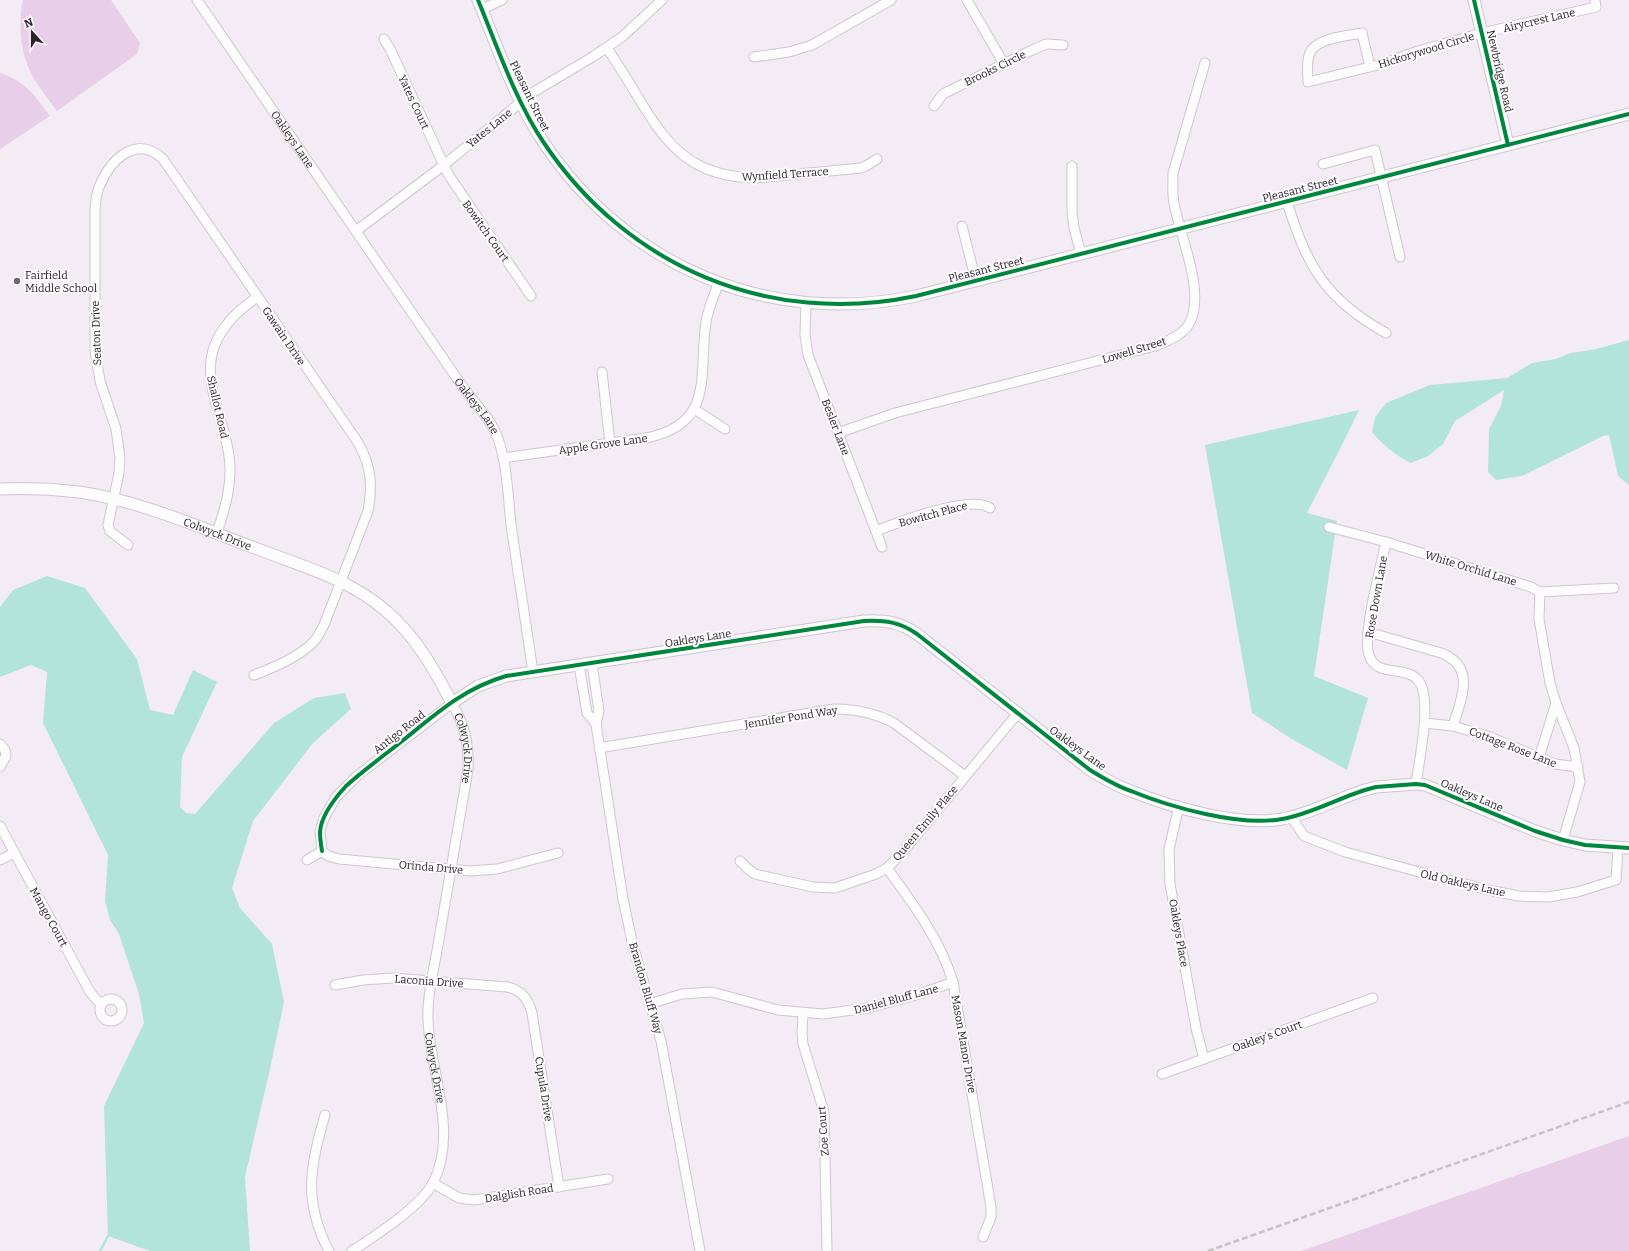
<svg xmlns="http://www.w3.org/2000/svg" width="1629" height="1251" font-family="Bitter,serif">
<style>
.green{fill:#e8cee8}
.water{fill:#b3e4db}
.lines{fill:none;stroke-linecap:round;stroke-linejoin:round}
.stream{stroke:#b3e4db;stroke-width:2.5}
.minor-casing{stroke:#cec7ce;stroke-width:11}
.tertiary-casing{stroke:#cec7ce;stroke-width:13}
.minor{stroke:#fdfcfd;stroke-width:9}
.tertiary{stroke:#fdfcfd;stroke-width:11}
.rail{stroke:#c5c3c5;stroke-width:2.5;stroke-dasharray:6 3;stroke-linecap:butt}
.cycleway-casing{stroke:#fdfafd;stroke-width:6}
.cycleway{stroke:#00873e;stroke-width:4}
.poi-dot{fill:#716b71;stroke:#fdfafd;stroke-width:1.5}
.labels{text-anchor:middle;stroke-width:4;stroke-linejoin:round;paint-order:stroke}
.street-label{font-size:11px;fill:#2b252b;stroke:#fdfafd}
.poi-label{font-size:11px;fill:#2b252b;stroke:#fdfafd;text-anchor:start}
</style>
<rect width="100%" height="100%" fill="#f4ecf4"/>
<g class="green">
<path d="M23 0H111L140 43 137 54 57 111C46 96 30 77 25 58 20 41 19 18 23 0Z"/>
<path d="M0 73C27 82 33 94 50 116L0 149Z"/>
<path d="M1629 1136V1251H1301Z"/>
</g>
<g class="water">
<path d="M1629 340V485L1618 476 1609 435 1603 436 1522 476 1496 480 1488 472 1489 429 1501 406 1504 390 1455 421 1443 444 1428 456 1411 463C1395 455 1384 446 1372 432L1375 417 1386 403 1430 385 1507 378 1532 363 1556 359 1571 353 1596 349Z"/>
<path d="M1359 410 1342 445 1307 513 1337 521 1314 676 1368 698 1347 770 1290 738 1252 713 1205 445Z"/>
<path d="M47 576 85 588 137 659 150 710 173 715 193 670 217 682 182 757 180 807 186 813 195 814 274 723 314 698 345 693 351 709 313 743 253 821 232 888 240 908 272 944 284 1002 270 1069 245 1177 250 1251H150L108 1236 104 1106 144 1023 139 994 119 934 110 920 105 901 108 855 43 723 47 672 31 665 0 677V607L13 590Z"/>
</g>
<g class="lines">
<path class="stream" d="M100 1251 108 1236"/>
<defs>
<g id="minor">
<path id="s1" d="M197 0 445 361C453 373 461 385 470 396 478 407 487 416 494 429 507 454 508 497 511 525L533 672"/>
<path d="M967 0 1004 64"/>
<path d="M482 9 502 0"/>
<path d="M384 39 391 51 448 174 531 296"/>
<path d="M607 48C617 63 627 79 636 94 667 146 691 177 756 178L861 168 866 166 877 159"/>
<path d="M754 57 789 52 812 45 891 0"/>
<path d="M1370 67 1362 33C1347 36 1316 38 1310 53 1306 60 1308 74 1308 82L1382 64 1418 51 1482 33 1596 7 1595 0"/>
<path d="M934 106 943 94 1032 50 1046 44 1063 45"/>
<path d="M1323 164 1375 150 1400 257"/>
<path d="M1072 166V211L1074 228 1081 254"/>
<path d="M1287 202C1307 266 1325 299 1386 333"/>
<path d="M962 226 976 281"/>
<path d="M356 231 444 165 532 93 594 56 622 37 662 0"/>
<path d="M806 303 805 335 808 355 882 547"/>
<path d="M602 372 610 443"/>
<path d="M694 409 725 429"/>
<path d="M838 433 895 413 1155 346C1168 341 1186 334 1191 320 1204 287 1180 237 1174 203 1172 193 1173 183 1173 173L1205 63"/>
<path d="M503 458 646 438C716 424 698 375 706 322 708 309 714 296 718 284"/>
<path d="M1329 527 1386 542 1531 587 1540 592 1614 588"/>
<path d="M876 531C899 522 970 494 990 508"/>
<path d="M217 533C225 508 233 483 229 456 223 409 191 367 228 323 236 312 247 305 257 297"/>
<path d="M1386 542C1381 567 1362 634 1369 655 1376 678 1405 665 1418 680 1433 698 1419 761 1416 784"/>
<path d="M128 545 110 531 108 525 119 473 120 458 116 429 100 381 95 351V209C96 201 96 192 100 185 111 159 137 134 163 159L357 441C371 464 373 485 368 511L324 625C321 630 319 635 316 639 303 655 273 668 254 675"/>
<path d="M1540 592 1539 619 1550 683 1556 703 1574 748 1580 782 1563 840"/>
<path d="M1368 632 1441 653C1477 667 1461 699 1453 726"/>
<path d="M579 665 587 713 596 724 599 711 592 664"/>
<path d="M1425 723 1453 726 1470 731 1490 737 1555 764 1578 767"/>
<path d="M596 724 623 899 633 946 661 1041 700 1251"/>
<path d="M0 744 5 750 6 756 0 767"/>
<path d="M599 748 834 709C855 709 875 713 894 723L965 776"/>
<path d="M1539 758 1556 703"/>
<path d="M1179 806 1169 849 1170 884 1196 1028 1204 1059"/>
<path d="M1291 817 1304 836 1345 852 1449 880 1493 891 1519 896 1548 897 1577 892 1616 880 1618 848"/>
<path d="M0 826 90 992 101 1005"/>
<path id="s2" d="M322 851 320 831 324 818 336 797 357 776 452 703C465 726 469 743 468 769 459 824 449 879 440 933 436 961 427 992 428 1020 430 1073 458 1130 434 1181 423 1205 375 1236 352 1251"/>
<path d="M0 860 14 853"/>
<path d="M307 860 322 851 328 856 339 859 470 871 497 869 558 853"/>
<path d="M740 861 748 869 755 874 813 887 835 888 876 874 887 868 901 854 1018 713"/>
<path d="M887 868C913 904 940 939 953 982L991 1207V1217L983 1237"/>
<path d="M335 985 363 980 393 978 507 987C522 990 528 999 532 1013L559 1187"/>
<circle cx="111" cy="1010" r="11"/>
<path d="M649 1004 682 994 712 992 778 1010 823 1014 868 1008 923 993 953 982"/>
<path d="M803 1013 802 1033 803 1044 824 1112 827 1251"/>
<path d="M1162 1074 1373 998"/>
<path d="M325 1115C310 1165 303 1202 329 1251"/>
<path d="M433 1183 459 1198 474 1200 608 1179"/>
</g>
<g id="tertiary">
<path d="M478 0C497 46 516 102 544 143 627 267 769 327 916 296L1629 114"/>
<path d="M1474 0 1508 145"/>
<path id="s3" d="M0 489C26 488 53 489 79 492 142 501 203 529 263 551 305 567 350 580 385 610 415 635 434 669 452 703L478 686 506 676 864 621C885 620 900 622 917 634L1090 770C1103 778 1116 786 1131 791 1170 807 1240 827 1282 819 1308 815 1339 798 1365 790L1376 787 1416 784 1425 785 1535 831 1563 840 1585 845 1629 848"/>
</g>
</defs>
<use href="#minor" class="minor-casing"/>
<use href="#tertiary" class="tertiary-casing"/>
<use href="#minor" class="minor"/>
<use href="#tertiary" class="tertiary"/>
<path class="rail" d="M1208 1251 1629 1102"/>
<defs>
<g id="cycleway">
<path d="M478 0C497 46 516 102 544 143 627 267 769 327 916 296L1629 114"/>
<path d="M1474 0 1508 145"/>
<path d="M322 851C321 845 320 838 320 832 321 815 335 798 346 786 365 769 386 754 406 738 438 712 465 688 506 676L864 621C885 620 900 622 917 634L1090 770C1103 778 1116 786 1131 791 1170 807 1240 827 1282 819 1308 815 1339 798 1365 790L1376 787 1416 784 1425 785 1535 831 1563 840 1585 845 1629 848"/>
</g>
</defs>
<use href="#cycleway" class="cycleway-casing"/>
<use href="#cycleway" class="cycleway"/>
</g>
<circle class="poi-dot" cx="17" cy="281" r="4"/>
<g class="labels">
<g class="street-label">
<text transform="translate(1539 20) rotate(-13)" y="4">Airycrest Lane</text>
<text transform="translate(1426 50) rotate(-17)" y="4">Hickorywood Circle</text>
<text transform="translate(995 68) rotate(-26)" y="4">Brooks Circle</text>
<text transform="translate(1500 71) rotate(77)" y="4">Newbridge Road</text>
<text transform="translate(530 96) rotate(64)" y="4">Pleasant Street</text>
<text transform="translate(414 102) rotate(65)" y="4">Yates Court</text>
<text transform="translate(489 128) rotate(-39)" y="4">Yates Lane</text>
<text dy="4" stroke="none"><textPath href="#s1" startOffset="169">Oakleys Lane</textPath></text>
<text transform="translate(785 174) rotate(-4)" y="4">Wynfield Terrace</text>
<text transform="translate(1300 189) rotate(-14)" y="4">Pleasant Street</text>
<text transform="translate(486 231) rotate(55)" y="4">Bowitch Court</text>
<text transform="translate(986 269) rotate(-14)" y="4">Pleasant Street</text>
<text transform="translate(96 333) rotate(-92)" y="4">Seaton Drive</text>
<text transform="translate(284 336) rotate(56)" y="4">Gawain Drive</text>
<text transform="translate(1134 350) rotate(-17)" y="4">Lowell Street</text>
<text dy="4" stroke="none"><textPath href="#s1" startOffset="493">Oakleys Lane</textPath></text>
<text transform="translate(218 407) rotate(77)" y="4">Shallot Road</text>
<text transform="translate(836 427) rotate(69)" y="4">Besler Lane</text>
<text transform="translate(603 444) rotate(-8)" y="4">Apple Grove Lane</text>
<text transform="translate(933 514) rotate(-15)" y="4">Bowitch Place</text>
<text dy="4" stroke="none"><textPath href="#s3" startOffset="224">Colwyck Drive</textPath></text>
<text transform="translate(1471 568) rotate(17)" y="4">White Orchid Lane</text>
<text transform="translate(1376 597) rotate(-80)" y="4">Rose Down Lane</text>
<text transform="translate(698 638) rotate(-9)" y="4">Oakleys Lane</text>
<text transform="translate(791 717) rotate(-9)" y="4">Jennifer Pond Way</text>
<text transform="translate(399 732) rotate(-38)" y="4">Antigo Road</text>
<text transform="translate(1513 747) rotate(21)" y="4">Cottage Rose Lane</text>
<text dy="4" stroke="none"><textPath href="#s2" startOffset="255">Colwyck Drive</textPath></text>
<text transform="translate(1078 748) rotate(36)" y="4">Oakleys Lane</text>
<text transform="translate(1472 795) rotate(23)" y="4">Oakleys Lane</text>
<text transform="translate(925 823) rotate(-50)" y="4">Queen Emily Place</text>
<text transform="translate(431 867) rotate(5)" y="4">Orinda Drive</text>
<text transform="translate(1463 883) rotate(13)" y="4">Old Oakleys Lane</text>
<text transform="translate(49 917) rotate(61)" y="4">Mango Court</text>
<text transform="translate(1179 933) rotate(80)" y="4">Oakleys Place</text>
<text transform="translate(429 981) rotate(4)" y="4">Laconia Drive</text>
<text transform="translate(646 988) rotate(74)" y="4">Brandon Bluff Way</text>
<text transform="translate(896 999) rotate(-15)" y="4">Daniel Bluff Lane</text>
<text transform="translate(1267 1036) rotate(-20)" y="4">Oakley's Court</text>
<text transform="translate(964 1044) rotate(80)" y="4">Mason Manor Drive</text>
<text dy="4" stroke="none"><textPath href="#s2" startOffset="579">Colwyck Drive</textPath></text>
<text transform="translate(544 1089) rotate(81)" y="4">Cupula Drive</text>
<text transform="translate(823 1131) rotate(-94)" y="4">Zoe Court</text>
<text transform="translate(519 1193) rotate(-9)" y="4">Dalglish Road</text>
</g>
<g class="poi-label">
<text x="25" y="279">Fairfield<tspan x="25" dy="13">Middle School</tspan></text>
</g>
</g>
<g transform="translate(32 32) rotate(339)" stroke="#fdfafd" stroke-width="3" paint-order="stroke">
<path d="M0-3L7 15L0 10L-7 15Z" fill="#2b252b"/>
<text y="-6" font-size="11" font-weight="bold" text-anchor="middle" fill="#2b252b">N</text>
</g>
</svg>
